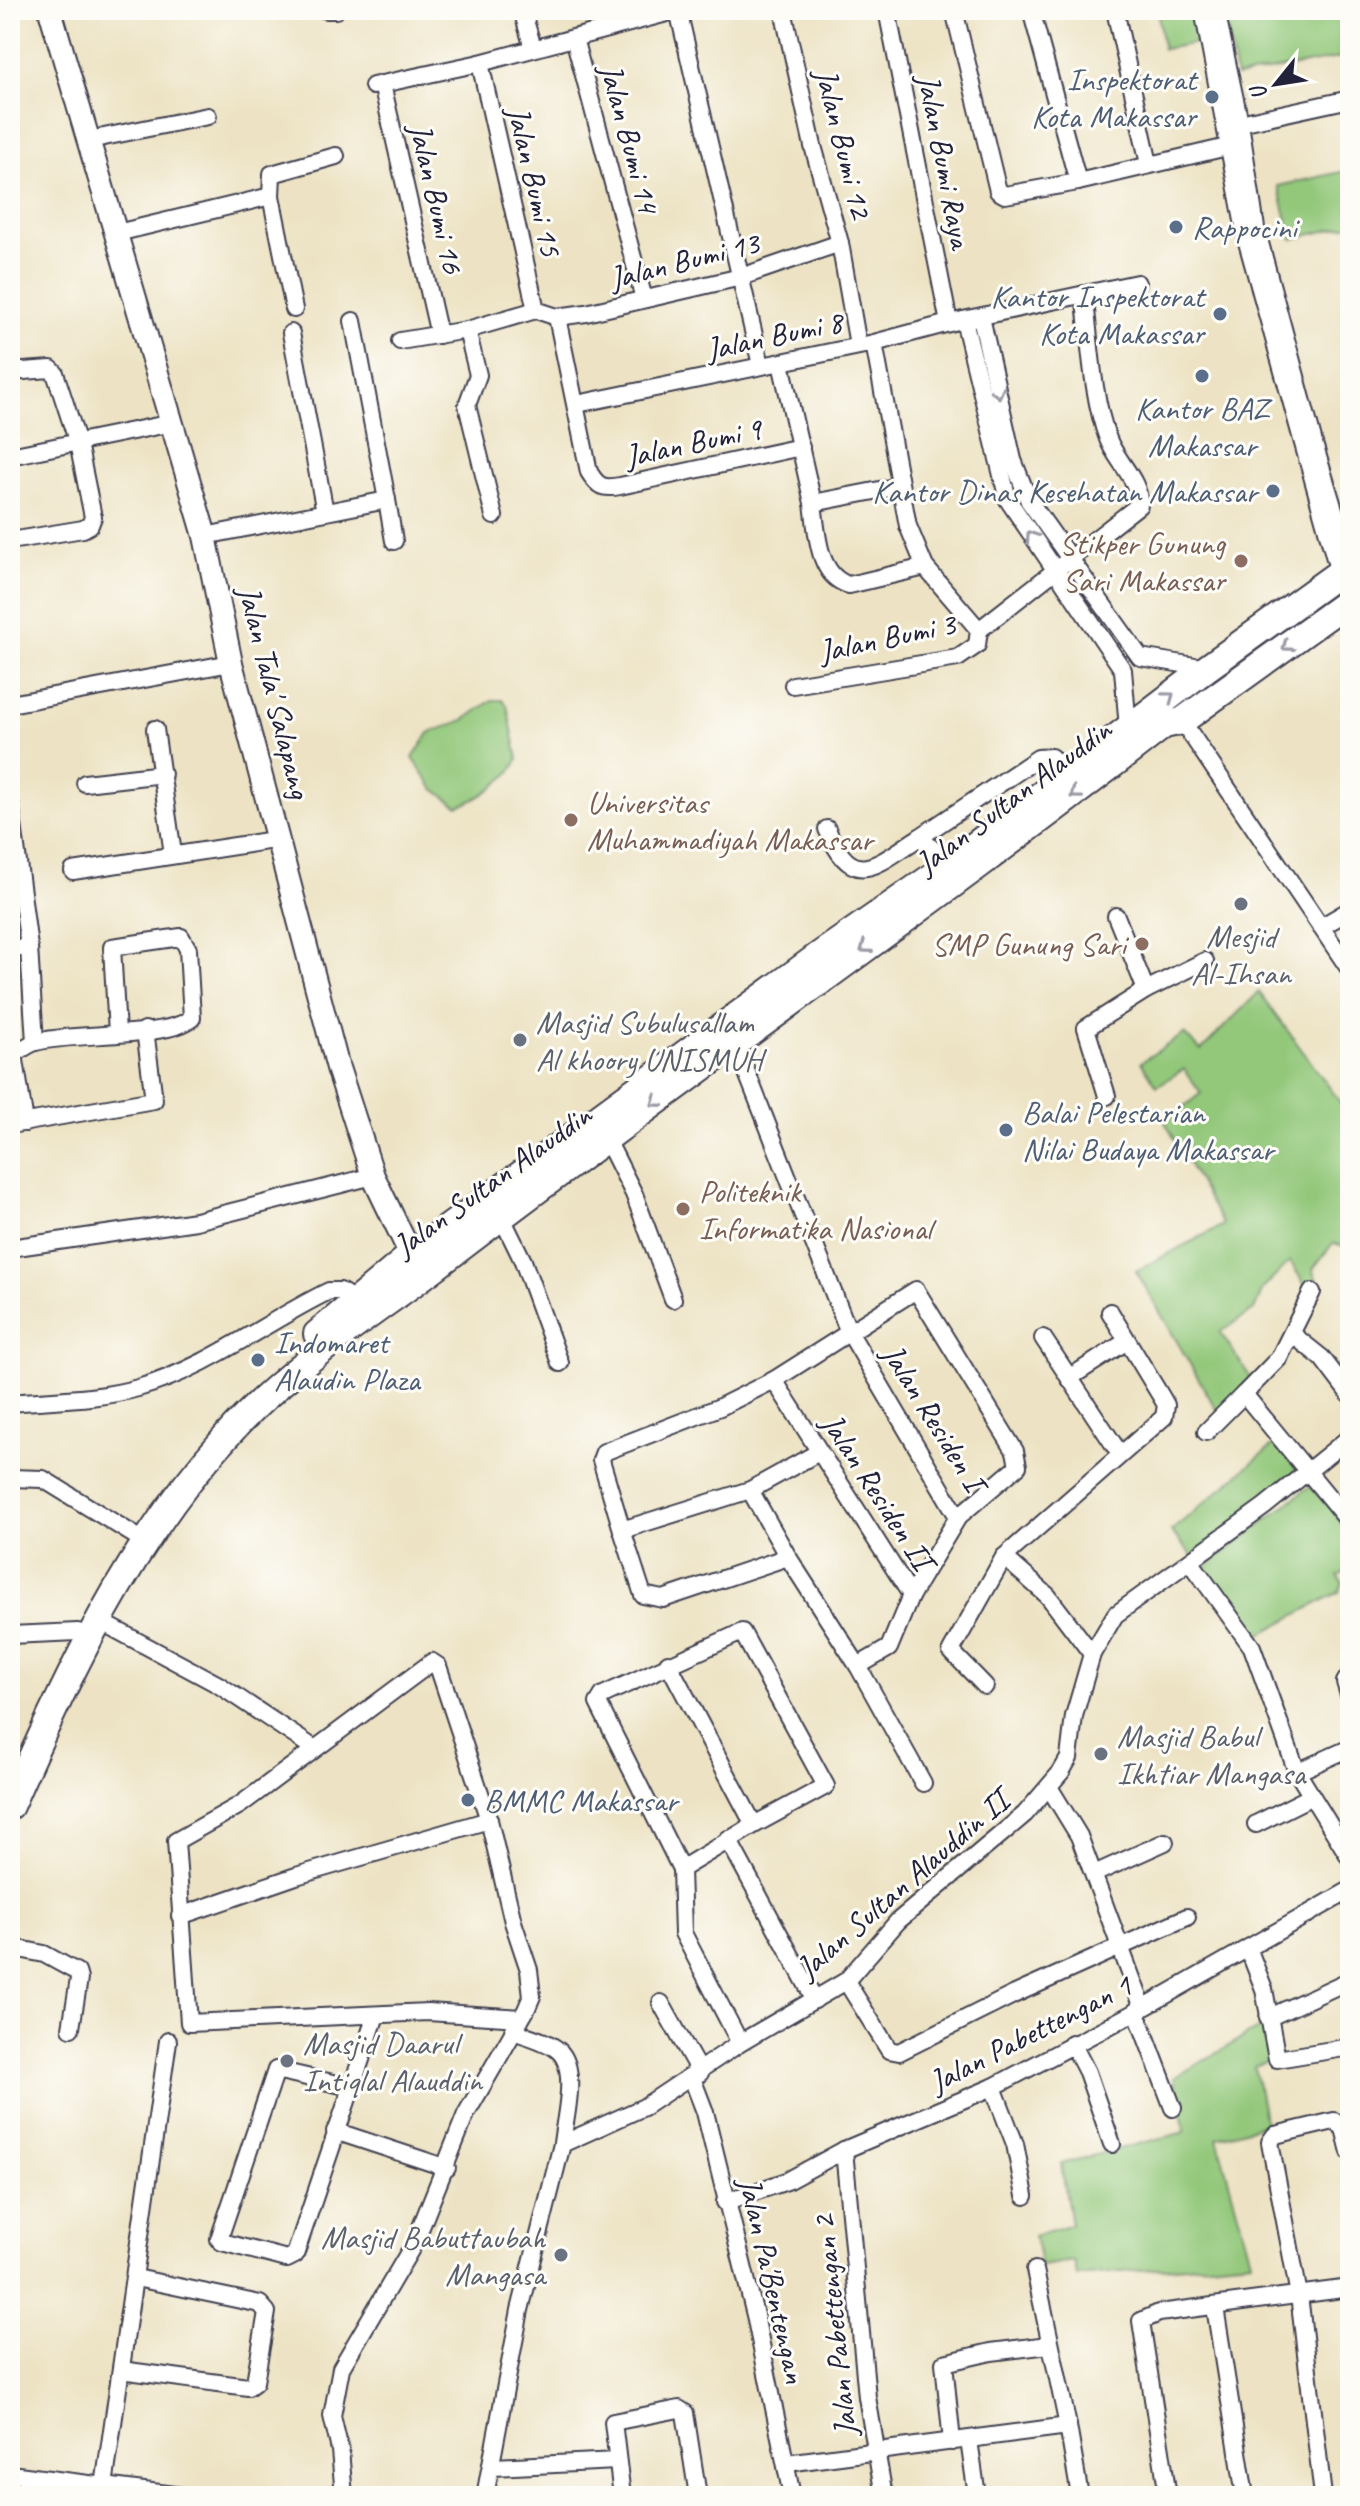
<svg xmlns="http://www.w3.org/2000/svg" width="1360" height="2506" font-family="Caveat,sans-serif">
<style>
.green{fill:#93c87a;stroke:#5a755a;stroke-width:2}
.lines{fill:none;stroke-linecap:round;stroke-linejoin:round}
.minor-casing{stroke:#403f50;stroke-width:20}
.secondary-casing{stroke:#403f50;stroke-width:26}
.trunk-casing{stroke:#403f50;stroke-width:30}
.minor{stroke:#fff;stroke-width:16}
.secondary{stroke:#fff;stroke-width:22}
.trunk{stroke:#fff;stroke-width:26}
.oneway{stroke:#9c9ca7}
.service-dot{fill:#5c6f8a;stroke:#fdfcf7;stroke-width:3}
.education-dot{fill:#8d6e63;stroke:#fdfcf7;stroke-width:3}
.worship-dot{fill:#6b7280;stroke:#fdfcf7;stroke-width:3}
.labels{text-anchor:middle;stroke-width:6;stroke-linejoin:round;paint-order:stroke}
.service-label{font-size:32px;fill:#4e5e75;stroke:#fdfcf7;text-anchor:start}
.street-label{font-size:32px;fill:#22223b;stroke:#fdfcf7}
.education-label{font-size:32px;fill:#785e54;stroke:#fdfcf7;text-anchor:end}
.worship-label{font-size:32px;fill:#5b616d;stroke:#fdfcf7;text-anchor:start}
</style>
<rect width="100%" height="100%" fill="#fdfcf7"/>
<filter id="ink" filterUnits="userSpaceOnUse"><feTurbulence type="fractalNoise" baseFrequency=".0125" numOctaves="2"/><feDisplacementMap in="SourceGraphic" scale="16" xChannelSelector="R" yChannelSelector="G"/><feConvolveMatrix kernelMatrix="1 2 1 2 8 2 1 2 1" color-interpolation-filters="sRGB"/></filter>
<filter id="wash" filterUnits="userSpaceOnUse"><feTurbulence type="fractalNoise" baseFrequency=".006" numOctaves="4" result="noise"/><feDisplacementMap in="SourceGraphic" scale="32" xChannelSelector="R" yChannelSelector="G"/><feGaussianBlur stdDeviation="1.8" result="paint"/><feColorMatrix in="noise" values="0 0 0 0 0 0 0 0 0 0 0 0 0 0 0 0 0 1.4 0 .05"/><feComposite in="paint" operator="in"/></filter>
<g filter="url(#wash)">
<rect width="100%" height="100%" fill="#ede3c4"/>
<g class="green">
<path d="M1191 10 1197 43 1163 49 1158 14Z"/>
<path d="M1224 10H1350V56L1236 77Z"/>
<path d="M1350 170V225L1292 239 1278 186Z"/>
<path d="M492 700H502L507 705 518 759C512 777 477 801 458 806L433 788 413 758 429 733 464 720Z"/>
<path d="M1259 992 1344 1107 1350 1104V1243L1348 1247 1333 1243 1313 1269 1318 1284 1306 1287 1290 1261 1263 1289 1254 1310 1220 1332 1253 1381 1219 1414 1136 1271 1223 1225 1165 1122 1201 1093 1184 1069 1157 1086 1141 1062 1184 1034 1201 1050Z"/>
<path d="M1277 1442 1302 1478 1198 1563 1171 1531Z"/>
<path d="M1310 1486C1339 1517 1350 1525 1350 1569L1338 1576 1343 1583 1339 1592 1255 1637 1203 1569Z"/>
<path d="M1261 2027 1270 2061 1254 2066 1265 2124 1217 2138 1251 2260 1077 2276 1074 2261 1041 2266 1034 2236 1071 2224 1061 2164 1185 2132 1174 2078Z"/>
</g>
</g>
<g filter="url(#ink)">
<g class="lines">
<defs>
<g id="minor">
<path d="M326 10H336"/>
<path d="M522 10 533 48"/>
<path d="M678 10 761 365"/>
<path d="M783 10 813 146 840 243"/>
<path d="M887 10 949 323"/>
<path d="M954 10 998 191 1005 195 1078 182 1240 144"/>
<path d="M1031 10 1078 182"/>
<path d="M1115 10 1149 164"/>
<path d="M1203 10 1247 242 1339 573"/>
<path d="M1216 10 1240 123 1256 228 1315 447 1350 562"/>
<path d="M574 38 644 299"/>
<path d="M480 63 536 310"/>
<path d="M382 84 480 63 678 10"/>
<path d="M373 86 382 84 439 335"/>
<path d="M1240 123 1350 99"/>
<path d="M89 140 208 116"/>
<path d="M117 233 271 196"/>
<path d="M294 309 271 196 272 174 336 156"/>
<path d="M557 317 589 472C598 487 603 489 620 486L801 447"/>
<path d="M981 317 1013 460 1029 501 1140 657 1207 668"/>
<path d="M964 320 1008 500 1123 670 1128 728"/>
<path d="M467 330 478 375 467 405 494 516"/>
<path d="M291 333 325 512"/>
<path d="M400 341 467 330 536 310 557 317 586 313 741 277 840 243 858 345"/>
<path d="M781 363 813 503 900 486"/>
<path d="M10 372 51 369 55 373 78 443 93 517 90 525 83 529 10 541"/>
<path d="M577 404 874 343 949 323 1137 283"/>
<path d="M10 456 172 423"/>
<path d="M387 500 394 541"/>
<path d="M813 503C817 531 817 576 849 585L925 567"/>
<path d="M205 536 387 500 353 321"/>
<path d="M979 630 1139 505C1141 481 1116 461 1108 439 1092 398 1090 338 1084 294"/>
<path d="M793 685 958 658 977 645 979 630 925 567 908 526 874 343"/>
<path d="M10 704 231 663"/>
<path d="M1182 721 1350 970"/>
<path d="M155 729 173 854"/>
<path d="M85 783 163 774"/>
<path d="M10 801 29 947 35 1042"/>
<path d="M827 829C853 892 876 865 920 837L949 865"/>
<path d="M920 837 1038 758 1051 757 1068 773"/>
<path d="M73 871 280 839"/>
<path d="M1116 916 1146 990"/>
<path d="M1321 927 1350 910"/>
<path d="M10 949 29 947"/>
<path d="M736 1045 848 1330 958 1517"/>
<path d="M1107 1096 1086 1028 1146 990 1205 961"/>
<path d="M25 1123 14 1054C21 1050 29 1044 36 1042 71 1032 168 1039 192 1018L188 949 181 937 112 947 117 1033"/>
<path d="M10 1125 154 1100 145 1030"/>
<path d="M606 1138 634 1194 673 1299"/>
<path d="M500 1214 523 1261 560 1363"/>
<path d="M10 1248 196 1221 373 1176"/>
<path d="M1312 1292 1279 1358 1244 1394 1350 1523"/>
<path d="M1292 1334 1322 1358 1350 1395"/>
<path d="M1043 1338 1120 1454"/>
<path d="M1069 1378 1127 1341"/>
<path d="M774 1380 911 1595"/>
<path d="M10 1403C53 1399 96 1400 138 1388 208 1368 265 1322 329 1291H340L355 1300"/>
<path d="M1206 1432 1244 1394"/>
<path d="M10 1478 43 1479 134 1535"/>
<path d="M750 1490 788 1557 663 1599 643 1595 622 1530 750 1490 819 1452"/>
<path d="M622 1530 601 1460 604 1452 720 1407 774 1380 916 1290 1015 1451 1018 1466 958 1517 911 1595 889 1648 858 1666 788 1557"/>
<path d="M1004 1557 1048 1596 1092 1654"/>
<path d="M1190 1561 1252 1647 1297 1772 1350 1858"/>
<path d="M98 1620 219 1685 312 1747"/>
<path d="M10 1635 78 1632"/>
<path d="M668 1663 754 1825 681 1869 598 1703 603 1695 742 1632 826 1786 754 1825"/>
<path d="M858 1666 923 1783"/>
<path d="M1350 1674 1345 1682 1350 1698"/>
<path d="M985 1686 951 1651 1004 1557 1164 1417 1166 1405 1162 1398 1110 1312"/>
<path d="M1297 1772 1350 1748"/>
<path d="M1049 1787 1079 1836 1143 2008"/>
<path d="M1256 1824 1310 1797"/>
<path d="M728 1839 815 2000"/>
<path d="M681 1869 683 1933 740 2043"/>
<path d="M1094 1874 1165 1842"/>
<path d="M180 1916 296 1876 489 1820"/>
<path d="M10 1947 44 1954 77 1972 79 1979 71 2028"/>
<path d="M1248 1948 1264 1989 1277 2059 1350 2047"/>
<path d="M846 1981 889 2050 899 2052 1013 1995 1187 1917"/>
<path d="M661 2003 700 2073"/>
<path d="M1136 2011 1173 2108"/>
<path d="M1268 2018 1350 1980"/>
<path d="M513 2031C527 2036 548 2041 559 2051 579 2070 564 2120 562 2144"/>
<path d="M1072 2043 1087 2072 1112 2144"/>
<path d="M692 2078 705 2112 755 2315 792 2496"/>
<path d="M350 2087 276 2070 219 2239 222 2242 287 2259 295 2255 376 2015"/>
<path d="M993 2087 1015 2144 1025 2196"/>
<path d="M335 2131 447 2168"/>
<path d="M844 2150 867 2397 884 2496"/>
<path d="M725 2202 787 2181 844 2150 993 2087 1143 2008 1350 1890"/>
<path d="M1035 2270 1068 2426"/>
<path d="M1215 2307 1245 2496"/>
<path d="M121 2370 248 2387 255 2382 267 2312 260 2304 136 2278"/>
<path d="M969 2440 977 2496"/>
<path d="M952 2442 944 2363 991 2352 1049 2345"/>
<path d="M787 2463 1068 2426 1080 2496"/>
<path d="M493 2467 617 2461"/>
<path d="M10 2474 183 2496"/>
<path d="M104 2486 168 2041"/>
<path d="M15 2495 23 2496"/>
<path d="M344 2496 340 2450 332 2416 341 2368 415 2242 466 2114 526 2010 532 1996 529 1970 513 1922 489 1820 438 1666 432 1662 240 1805 176 1841 189 2023 428 2012 521 2018"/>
<path d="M485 2496 520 2310 562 2144 644 2107 740 2043 846 1981 898 1921 1025 1814 1061 1772 1069 1758 1074 1716 1092 1654 1115 1615 1265 1506 1350 1437"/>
<path d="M622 2496 613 2422 679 2409 685 2413 698 2496"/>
<path d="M1168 2496 1141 2321 1159 2313 1350 2288"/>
<path d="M1323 2496 1299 2295 1270 2142 1275 2135 1334 2121 1344 2128 1350 2152"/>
</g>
<path id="secondary" d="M50 10 205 536 231 663 338 1068 373 1176 411 1255"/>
<g id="trunk">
<path d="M317 1334 411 1255 818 956 949 865 1207 668 1350 565"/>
<path d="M10 1806C67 1676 129 1544 225 1438 286 1369 365 1320 438 1265 677 1081 926 910 1164 725L1182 721 1350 600"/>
</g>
</defs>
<use href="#minor" class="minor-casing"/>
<use href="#secondary" class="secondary-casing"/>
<use href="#trunk" class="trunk-casing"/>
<use href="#minor" class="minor"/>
<use href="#secondary" class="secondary"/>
<use href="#trunk" class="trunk"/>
</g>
<defs><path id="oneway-chevron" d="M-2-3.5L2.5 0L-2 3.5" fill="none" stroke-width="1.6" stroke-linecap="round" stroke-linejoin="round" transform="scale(2)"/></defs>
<g class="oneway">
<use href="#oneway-chevron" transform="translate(998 393) rotate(77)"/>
<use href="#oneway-chevron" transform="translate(1031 536) rotate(-124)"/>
<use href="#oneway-chevron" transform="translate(1287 646) rotate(144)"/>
<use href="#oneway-chevron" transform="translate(1169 697) rotate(-37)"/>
<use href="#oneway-chevron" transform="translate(1075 794) rotate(143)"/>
<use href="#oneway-chevron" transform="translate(865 948) rotate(144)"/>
<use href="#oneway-chevron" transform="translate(656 1102) rotate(144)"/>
</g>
</g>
<g class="service-dot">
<circle cx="1212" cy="97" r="8"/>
<circle cx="1176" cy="227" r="8"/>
<circle cx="1220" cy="314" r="8"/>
<circle cx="1202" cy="376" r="8"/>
<circle cx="1273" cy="491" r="8"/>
<circle cx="1006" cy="1130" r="8"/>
<circle cx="258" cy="1360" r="8"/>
<circle cx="468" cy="1800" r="8"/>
</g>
<g class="education-dot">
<circle cx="1241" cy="561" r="8"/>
<circle cx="571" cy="820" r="8"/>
<circle cx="1142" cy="944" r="8"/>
<circle cx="683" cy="1209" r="8"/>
</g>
<g class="worship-dot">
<circle cx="1241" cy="904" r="8"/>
<circle cx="520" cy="1040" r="8"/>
<circle cx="1101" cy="1754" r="8"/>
<circle cx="287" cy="2061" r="8"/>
<circle cx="561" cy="2255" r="8"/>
</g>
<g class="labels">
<g class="service-label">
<text x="1196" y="90" text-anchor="end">Inspektorat<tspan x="1196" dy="37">Kota Makassar</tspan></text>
<text x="1192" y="238">Rappocini</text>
<text x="1204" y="307" text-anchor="end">Kantor Inspektorat<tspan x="1204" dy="37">Kota Makassar</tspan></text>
<text x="1202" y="419" text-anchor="middle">Kantor BAZ<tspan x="1202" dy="37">Makassar</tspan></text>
<text x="1257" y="502" text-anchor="end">Kantor Dinas Kesehatan Makassar</text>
<text x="1022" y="1123">Balai Pelestarian<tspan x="1022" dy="37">Nilai Budaya Makassar</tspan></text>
<text x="274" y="1353">Indomaret<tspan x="274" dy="37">Alaudin Plaza</tspan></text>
<text x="484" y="1811">BMMC Makassar</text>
</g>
<g class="street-label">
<text transform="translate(630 138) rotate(75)" y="11">Jalan Bumi 14</text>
<text transform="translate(844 143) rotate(76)" y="11">Jalan Bumi 12</text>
<text transform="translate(945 161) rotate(79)" y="11">Jalan Bumi Raya</text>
<text transform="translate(535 181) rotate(77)" y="11">Jalan Bumi 15</text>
<text transform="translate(437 198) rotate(77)" y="11">Jalan Bumi 16</text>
<text transform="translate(684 260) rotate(-14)" y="11">Jalan Bumi 13</text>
<text transform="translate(774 335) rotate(-12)" y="11">Jalan Bumi 8</text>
<text transform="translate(693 442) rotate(-12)" y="11">Jalan Bumi 9</text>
<text transform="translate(887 637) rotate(-12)" y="11">Jalan Bumi 3</text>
<text transform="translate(275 692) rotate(76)" y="11">Jalan Tala' Salapang</text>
<text transform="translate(1013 796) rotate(-37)" y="11">Jalan Sultan Alauddin</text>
<text transform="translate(492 1180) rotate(-36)" y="11">Jalan Sultan Alauddin</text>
<text transform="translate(934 1417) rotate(58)" y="11">Jalan Residen I</text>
<text transform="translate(878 1491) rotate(57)" y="11">Jalan Residen II</text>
<text transform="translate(902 1884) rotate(-41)" y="11">Jalan Sultan Alauddin II</text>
<text transform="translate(1030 2033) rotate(-27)" y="11">Jalan Pabettengan 1</text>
<text transform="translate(773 2280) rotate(77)" y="11">Jalan Pa'Bentengan</text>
<text transform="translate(834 2326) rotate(-96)" y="11">Jalan Pabettengan 2</text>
</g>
<g class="education-label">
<text x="1225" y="554">Stikper Gunung<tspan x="1225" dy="37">Sari Makassar</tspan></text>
<text x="587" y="813" text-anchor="start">Universitas<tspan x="587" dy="37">Muhammadiyah Makassar</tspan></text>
<text x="1126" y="955">SMP Gunung Sari</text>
<text x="699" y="1202" text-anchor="start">Politeknik<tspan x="699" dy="37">Informatika Nasional</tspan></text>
</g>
<g class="worship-label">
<text x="1241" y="947" text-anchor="middle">Mesjid<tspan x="1241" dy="37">Al-Ihsan</tspan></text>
<text x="536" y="1033">Masjid Subulusallam<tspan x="536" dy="37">Al khoory UNISMUH</tspan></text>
<text x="1117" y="1747">Masjid Babul<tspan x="1117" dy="37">Ikhtiar Mangasa</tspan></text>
<text x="303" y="2054">Masjid Daarul<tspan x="303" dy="37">Intiqlal Alauddin</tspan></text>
<text x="545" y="2248" text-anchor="end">Masjid Babuttaubah<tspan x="545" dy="37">Mangasa</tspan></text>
</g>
</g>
<rect width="1360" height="2506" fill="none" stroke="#fdfcf7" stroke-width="40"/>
<g transform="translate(1276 84) rotate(240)" stroke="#fdfcf7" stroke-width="6" paint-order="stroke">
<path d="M0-6L14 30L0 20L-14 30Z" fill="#22223b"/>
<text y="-12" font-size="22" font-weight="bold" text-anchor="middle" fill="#22223b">U</text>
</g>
</svg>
